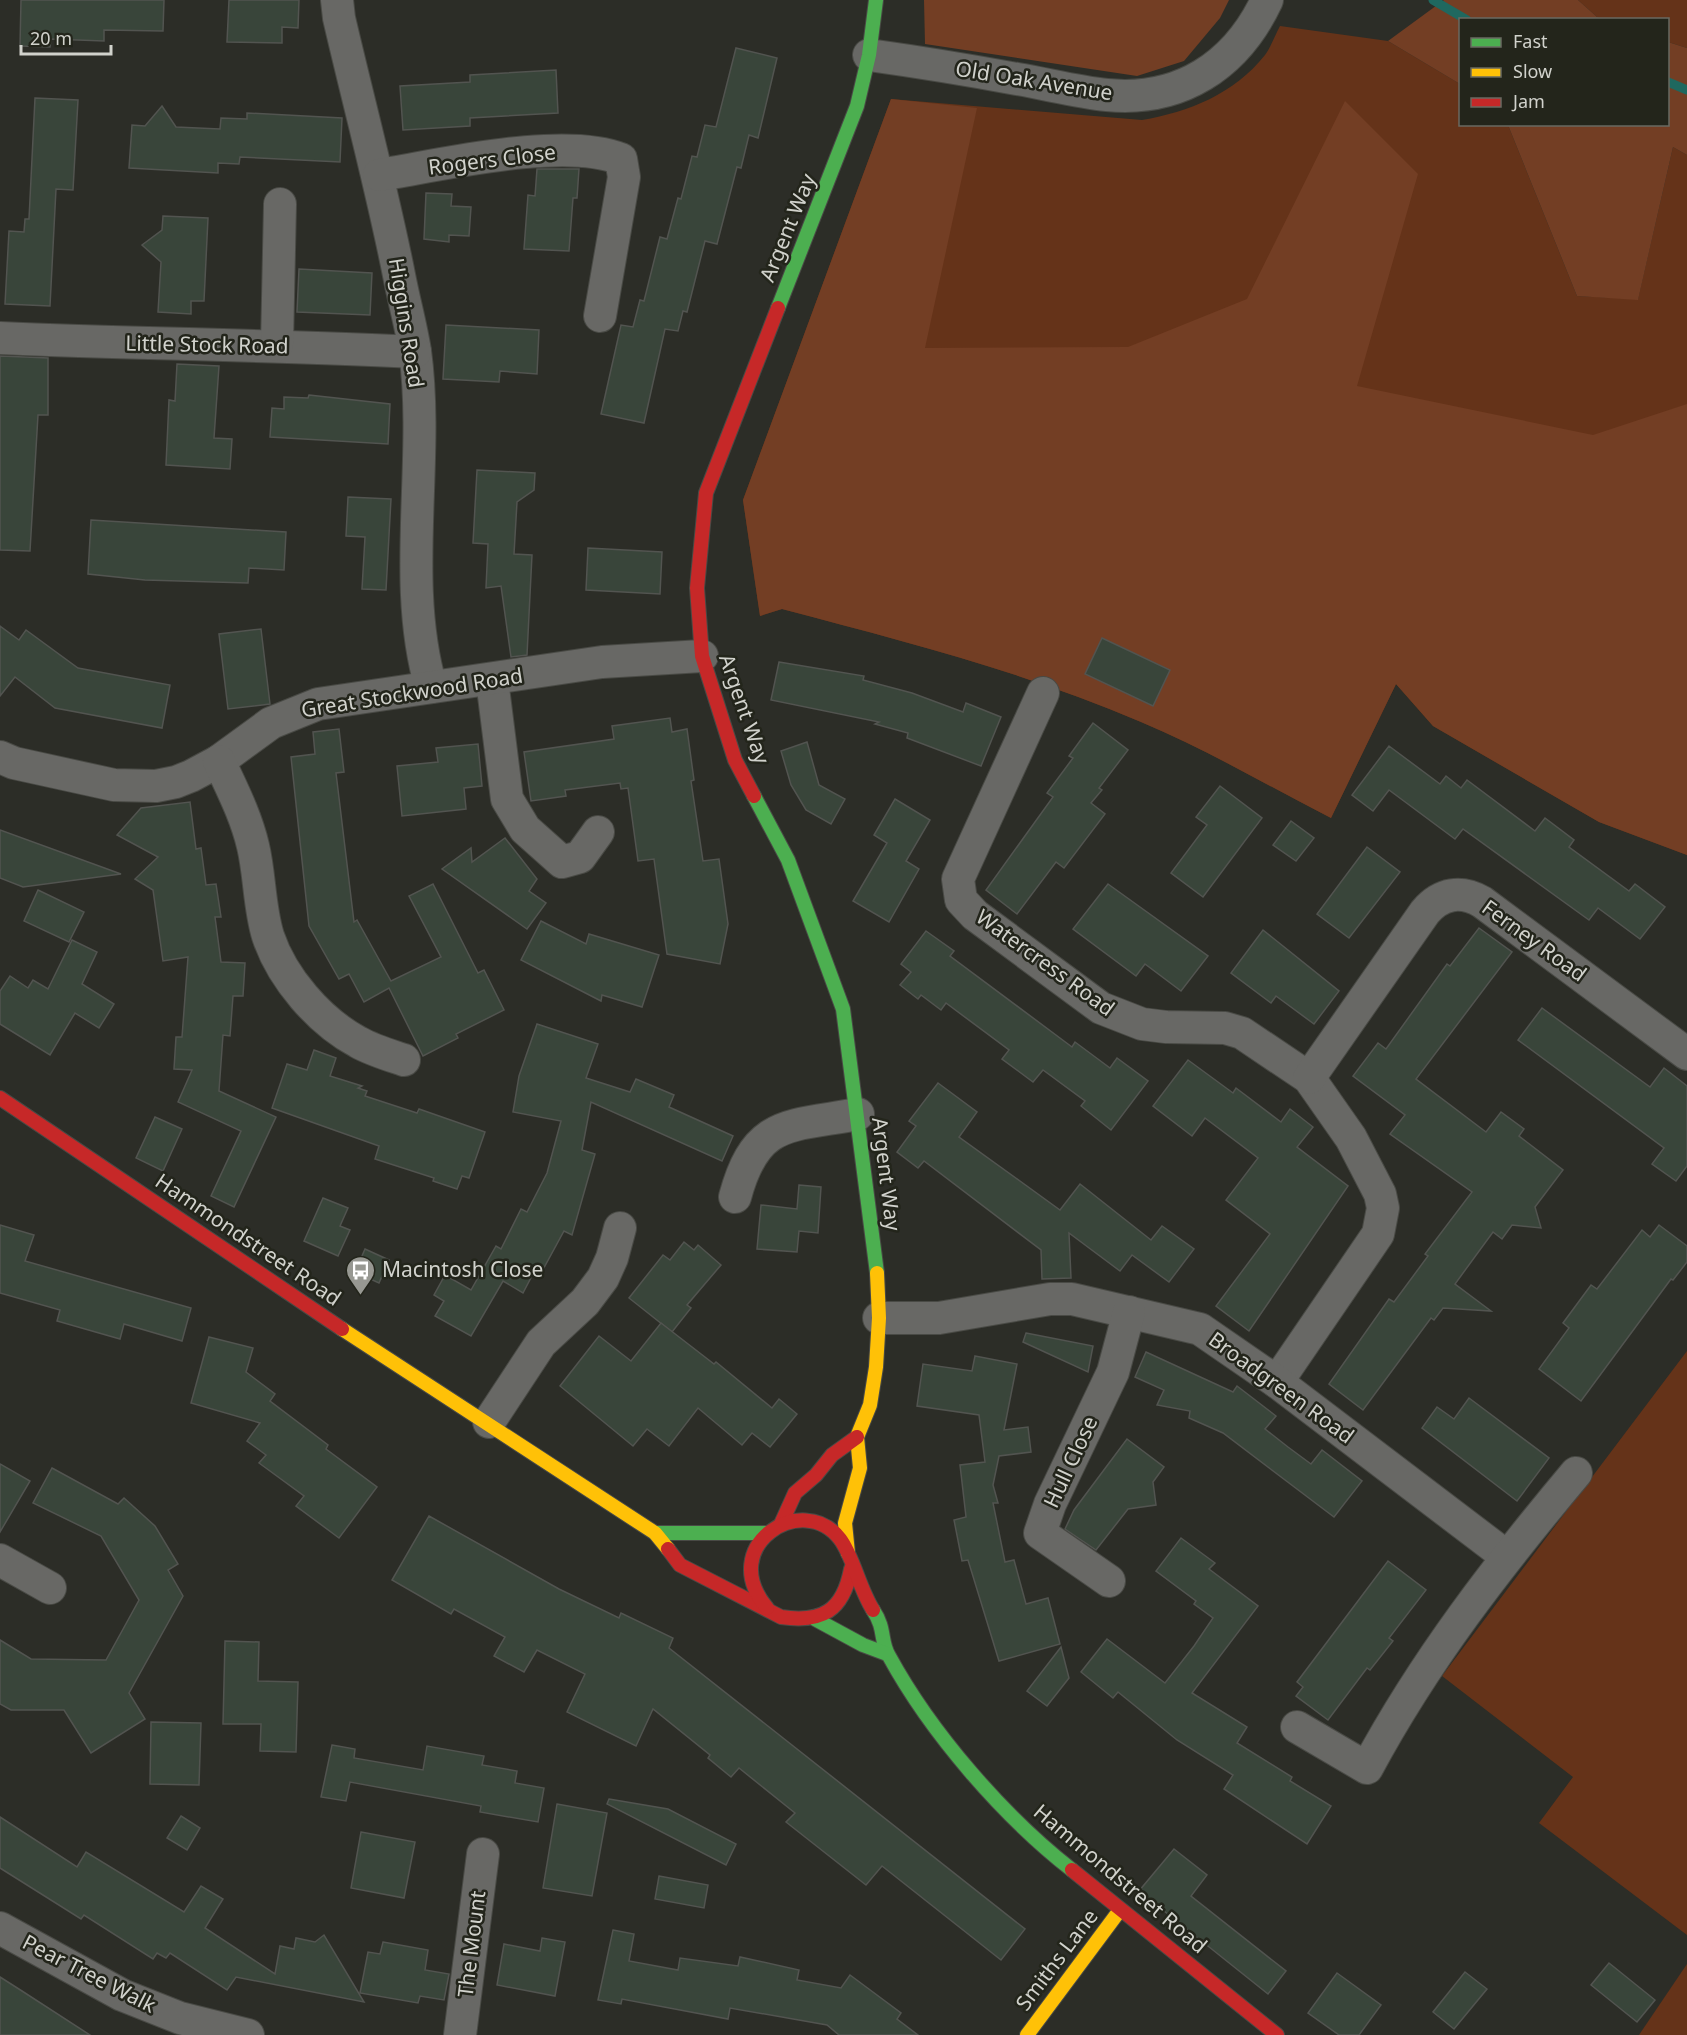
<svg xmlns="http://www.w3.org/2000/svg" width="1687" height="2035" font-family="'Noto Sans',sans-serif">
<style>
.green{fill:#653319}
.forest{fill:#733e24}
.lines{fill:none;stroke-linecap:round;stroke-linejoin:round}
.stream{stroke:#1f685f;stroke-width:9}
.building{fill:#39453a;stroke:#525450;stroke-width:1.5}
.street-casing{stroke:#494a45;stroke-width:34}
.fast-casing{stroke:#494a45;stroke-width:16}
.slow-casing{stroke:#494a45;stroke-width:16}
.jam-casing{stroke:#494a45;stroke-width:16}
.street{stroke:#686865;stroke-width:32}
.fast{stroke:#4caf50;stroke-width:14}
.slow{stroke:#ffc107;stroke-width:14}
.jam{stroke:#c62828;stroke-width:14}
.labels{text-anchor:middle;stroke-width:5;stroke-linejoin:round;paint-order:stroke}
.street-label{font-size:21px;fill:#d1d2cc;stroke:#23251b}
.poi-label{font-size:21px;fill:#d1d2cc;stroke:#23251b;text-anchor:start}
</style>
<rect width="100%" height="100%" fill="#2c2d27"/>
<g class="green">
<path d="M1578 0H1687V48L1668 42V20L1603 19 1597 17Z"/>
<path d="M1280 26 1388 41 1460 84V124L1508 125 1577 296 1638 299 1673 147 1687 155V855L1599 822 1433 726 1396 684 1331 818C1268 786 1206 749 1141 722 1025 672 903 641 782 609L760 616 743 500 891 99 1142 120C1189 112 1234 94 1265 55 1271 47 1275 35 1280 26Z"/>
<path d="M1687 1351V1935L1539 1823 1573 1777 1442 1676Z"/>
<path d="M1687 1964V2035H1639Z"/>
</g>
<g class="forest">
<path d="M924 0H1229L1220 18 1184 61 1137 76 925 44Z"/>
<path d="M1444 0H1578L1597 17 1603 19 1460 20V84L1388 41Z"/>
<path d="M1668 42 1687 48V155L1673 147 1638 300 1577 296 1508 125 1668 124Z"/>
<path d="M891 99 977 108 925 348 1128 347 1247 299 1345 101 1418 174 1357 386 1593 435 1687 404V855L1599 822 1433 726 1396 684 1331 818C1268 786 1206 749 1141 722 1025 672 903 641 782 609L760 616 743 500Z"/>
</g>
<g class="lines">
<g class="stream">
<path d="M1433 0 1467 20"/>
<path d="M1668 82 1687 90"/>
</g>
</g>
<g class="building">
<path d="M21 0H164L163 31 104 30V41L51 39 50 47 20 46Z"/>
<path d="M229 0H299L298 28 282 27V43L227 42Z"/>
<path d="M736 48 777 58 758 138 749 135 741 168 737 167 717 244 705 241 687 312 683 311 678 331 665 329 644 423 601 414 621 325 633 327 640 300 644 301 660 237 667 239 678 198 681 199 692 156 697 157 705 125 716 127Z"/>
<path d="M556 70 558 113 470 118V126L403 130 400 86 470 82V75Z"/>
<path d="M35 98 78 100 73 190 56 189 50 306 5 304 9 231 24 232 25 219H29Z"/>
<path d="M162 106 176 127 220 129 221 118 247 119V113L342 118 340 162 240 157 239 164 218 163V173L129 168 132 125 145 126Z"/>
<path d="M537 169H579L577 198H573L569 251 524 249 528 195 535 196Z"/>
<path d="M426 193 452 194 451 206 471 207 469 236 449 235V242L424 239Z"/>
<path d="M163 216 208 218 204 301H191V314L158 312 161 262 142 245 162 230Z"/>
<path d="M299 269 372 273 370 315 297 312Z"/>
<path d="M446 325 539 330 537 374 500 371 499 382 443 379Z"/>
<path d="M0 356 48 358V415H38L30 551 0 550Z"/>
<path d="M177 364 219 366 214 438 232 439 230 469 166 465 169 400 175 401Z"/>
<path d="M309 395 390 404 388 444 270 437 272 408 284 409V397L308 398Z"/>
<path d="M477 470 535 473 534 490 517 502 514 554 532 555 527 655 511 657 501 586 486 588 488 544 473 543Z"/>
<path d="M348 497 391 499 386 590 362 589 365 537 346 536Z"/>
<path d="M91 520 286 532 284 570 249 568 248 583 145 580 88 574Z"/>
<path d="M588 548 662 552 660 594 586 590Z"/>
<path d="M0 626 19 640 26 630 78 668 170 685 162 728 55 708 15 677 0 696Z"/>
<path d="M261 629 270 704 228 709 219 634Z"/>
<path d="M1102 638 1170 670 1153 706 1085 674Z"/>
<path d="M779 662 864 676 863 680 912 693 963 712 966 703 1001 717 981 766 907 738 908 733 875 724 879 722 771 700Z"/>
<path d="M670 718 672 732 687 729 694 780 691 781 703 861 719 859 728 924 720 964 667 954 654 859 638 861 628 788 621 789 620 783 565 790 566 796 531 801 524 752 614 739 612 726Z"/>
<path d="M1093 723 1128 750 1099 788 1102 790 1091 803 1105 814 1064 868 1056 862 1017 914 986 890 1053 797 1047 793 1073 758 1069 756Z"/>
<path d="M339 729 344 772 336 773 354 922 357 920 391 981 441 957 409 896 433 884 478 973 484 970 504 1010 456 1034 458 1038 423 1056 389 988 364 1002 349 974 339 979 309 926 291 757 315 754 313 732Z"/>
<path d="M807 742 819 785 845 799 831 824 806 810 791 785 781 751Z"/>
<path d="M478 744 482 786 464 788 466 809 402 816 397 766 438 762 436 748Z"/>
<path d="M1389 746 1440 784 1446 776 1461 788 1467 780 1535 831 1545 818 1574 840 1569 847 1629 891 1635 884 1665 907 1640 939 1598 908 1589 920 1463 829 1455 839 1389 790 1373 811 1352 795Z"/>
<path d="M1220 786 1262 818 1203 897 1171 873 1207 825 1196 817Z"/>
<path d="M895 799 930 820 906 861 919 869 889 922 853 901 887 843 874 835Z"/>
<path d="M190 802 196 849 201 848 206 885 216 884 221 917H215L221 962 245 963 243 996H233L230 1036 223 1035 219 1091 276 1117 234 1207 211 1196 241 1131 178 1102 192 1070 174 1069 176 1037H182L188 957 163 961 153 890 135 879 158 857 117 835 141 808Z"/>
<path d="M1291 821 1314 838 1296 861 1273 845Z"/>
<path d="M0 830 121 874 23 887 0 878Z"/>
<path d="M505 838 537 879 529 891 546 903 527 929 442 869 471 848 472 862Z"/>
<path d="M1367 847 1400 872 1349 938 1317 914Z"/>
<path d="M1108 884 1208 956 1181 991 1145 964 1136 976 1073 929Z"/>
<path d="M38 890 84 912 69 942 24 921Z"/>
<path d="M541 921 586 944 589 934 659 955 642 1007 602 995 601 1001 521 960Z"/>
<path d="M1479 928 1512 952 1416 1079 1486 1132 1501 1112 1524 1129 1519 1136 1563 1170 1535 1207 1541 1228 1512 1225 1502 1239 1493 1232 1455 1284 1491 1311 1443 1308 1434 1320 1431 1318 1363 1410 1329 1384 1389 1299 1394 1302 1428 1256 1425 1254 1472 1192 1390 1134 1405 1115 1353 1076 1378 1043 1386 1049 1447 964 1450 966Z"/>
<path d="M1263 930 1339 991 1314 1024 1276 996 1271 1003 1231 973Z"/>
<path d="M926 931 954 951 950 956 1072 1047 1075 1042 1110 1068 1117 1058 1148 1081 1111 1130 1081 1106 1085 1101 1043 1070 1033 1082 1002 1059 1009 1050 946 1003 941 1010 921 995 918 999 900 985 911 972 901 964Z"/>
<path d="M72 940 97 952 82 984 114 1004 99 1028 75 1013 50 1055 0 1024V991L10 976 28 988 33 980 48 989Z"/>
<path d="M1542 1008 1650 1087 1664 1068 1687 1086V1166L1676 1181 1652 1164 1664 1148 1518 1040Z"/>
<path d="M537 1024 598 1044 586 1078 630 1092 636 1079 674 1095 669 1107 733 1136 722 1161 591 1102 582 1150 595 1154 572 1235 564 1231 540 1275 534 1272 523 1293 503 1281 471 1336 435 1316 444 1301 434 1295 445 1275 471 1290 496 1246 501 1249 521 1209 527 1212 547 1173 561 1121 513 1112 519 1076Z"/>
<path d="M314 1050 336 1058 330 1076 362 1086 358 1088 367 1091 365 1096 417 1113 419 1109 485 1132 469 1178 462 1176 457 1189 433 1181 434 1178 375 1159 379 1146 272 1108 287 1064 307 1070Z"/>
<path d="M1188 1060 1233 1093 1236 1088 1281 1122 1290 1109 1313 1127 1297 1147 1348 1186 1249 1331 1216 1306 1270 1234 1226 1200 1258 1158 1205 1118 1192 1136 1153 1106Z"/>
<path d="M938 1083 977 1112 959 1137 1060 1210 1080 1184 1151 1240 1162 1226 1194 1249 1169 1282 1132 1255 1120 1271 1069 1233 1071 1278 1042 1279 1041 1250 924 1161 918 1168 897 1152 916 1126 909 1121Z"/>
<path d="M155 1117 182 1129 163 1171 136 1158Z"/>
<path d="M799 1185 821 1187 818 1233 799 1231 797 1252 757 1249 761 1205 797 1209Z"/>
<path d="M323 1198 348 1208 340 1226 350 1230 338 1256 304 1241Z"/>
<path d="M0 1225 34 1235 25 1261 191 1308 182 1341 124 1324 120 1339 57 1321 60 1310 0 1293Z"/>
<path d="M1659 1225 1687 1246V1262L1673 1280 1671 1279 1581 1401 1539 1369 1569 1328 1563 1323 1591 1285 1597 1289 1642 1230 1650 1237Z"/>
<path d="M684 1242 694 1250 698 1245 721 1265 687 1305 691 1308 672 1332 629 1298 663 1255 670 1260Z"/>
<path d="M365 1249 389 1260 379 1283 355 1272Z"/>
<path d="M661 1323 714 1364 716 1362 772 1408 779 1399 797 1414 770 1447 752 1433 742 1445 698 1408 669 1446 647 1429 633 1446 560 1386 599 1336 631 1361Z"/>
<path d="M1026 1333 1093 1346 1088 1372 1023 1342Z"/>
<path d="M209 1337 253 1348 246 1372 275 1394 270 1401 328 1445 326 1449 377 1487 339 1538 296 1506 304 1496 259 1463 266 1455 247 1441 260 1423 191 1403Z"/>
<path d="M1146 1352 1233 1392 1237 1386 1276 1416 1265 1429 1288 1447 1311 1464 1322 1450 1362 1481 1334 1517 1223 1433 1189 1418 1190 1411 1157 1405 1164 1390 1135 1377Z"/>
<path d="M975 1356 1017 1364 1004 1430 1028 1427 1031 1452 999 1456 993 1485 998 1503H993L1005 1562 1014 1560 1026 1604 1048 1598 1060 1644 999 1661 968 1560 962 1561 954 1520 966 1517 960 1465 985 1462 979 1415 917 1406 923 1364 972 1371Z"/>
<path d="M1469 1398 1549 1458 1517 1501 1422 1428 1437 1407 1454 1419Z"/>
<path d="M1127 1439 1164 1467 1153 1482 1156 1505 1128 1509 1096 1550 1065 1529 1074 1510Z"/>
<path d="M0 1464 30 1481 0 1532Z"/>
<path d="M52 1468 118 1504 124 1498 155 1526 178 1564 168 1570 183 1596 129 1693 145 1719 91 1753 64 1710H11L0 1704V1640L31 1659 106 1660 139 1600 101 1536 33 1503Z"/>
<path d="M429 1516 559 1589 619 1618 621 1613 673 1638 669 1648 1025 1929 1001 1960 882 1866 866 1885 786 1822 795 1813 739 1768 731 1777 708 1758 710 1755 653 1709 636 1746 567 1712 585 1674 537 1650 524 1672 494 1656 505 1637 454 1609 451 1614 392 1580Z"/>
<path d="M1181 1538 1215 1563 1209 1569 1258 1606 1192 1693 1247 1727 1237 1743 1292 1777 1290 1781 1331 1806 1307 1844 1224 1789 1233 1775 1177 1740 1118 1692 1113 1698 1081 1672 1107 1639 1165 1683 1194 1646 1213 1618 1194 1604 1196 1601 1156 1571Z"/>
<path d="M1388 1561 1426 1590 1389 1638 1393 1641 1370 1670 1367 1668 1328 1720 1296 1696 1303 1687 1297 1682Z"/>
<path d="M225 1641 259 1642 258 1681 298 1682 296 1752 260 1751 261 1724H223Z"/>
<path d="M1061 1647 1069 1678 1047 1706 1027 1691Z"/>
<path d="M151 1722 201 1723 199 1785 150 1784Z"/>
<path d="M332 1745 355 1749 354 1758 423 1770 427 1746 484 1756 482 1765 517 1771 515 1783 544 1788 538 1822 480 1812 481 1806 350 1782 346 1801 321 1797Z"/>
<path d="M609 1799 668 1809 736 1844 726 1865 607 1804Z"/>
<path d="M557 1804 607 1813 592 1896 543 1888Z"/>
<path d="M181 1816 200 1828 187 1850 167 1838Z"/>
<path d="M0 1817 77 1867 86 1852 184 1912 201 1886 223 1899 205 1928 275 1974 280 1946 294 1949 296 1938 315 1942 324 1935 364 2002 236 1977 227 1990 170 1953 166 1958 157 1953 153 1959 84 1915 81 1919 0 1868Z"/>
<path d="M361 1832 415 1842 404 1898 351 1888Z"/>
<path d="M1174 1849 1207 1875 1191 1896 1286 1971 1268 1994 1139 1891Z"/>
<path d="M659 1876 708 1885 704 1908 655 1899Z"/>
<path d="M613 1930 634 1934 629 1961 678 1970 680 1958 738 1966 740 1957 799 1970 797 1980 841 1988 850 1975 901 2013 897 2019 918 2035H839L827 2025 730 2008 728 2019 622 1999 621 2004 598 2000Z"/>
<path d="M542 1938 565 1942 555 1996 497 1985 504 1944 540 1951Z"/>
<path d="M383 1942 428 1950 425 1970 449 1974 444 2000 420 1996 418 2003 360 1993 368 1952 380 1954Z"/>
<path d="M1609 1963 1655 2000 1637 2022 1591 1985Z"/>
<path d="M1465 1972 1487 1989 1454 2029 1433 2012Z"/>
<path d="M1337 1973 1381 2005 1359 2035H1339L1308 2013Z"/>
<path d="M0 1977 22 1991 90 2035H0Z"/>
</g>
<g class="lines">
<defs>
<g id="street">
<path d="M337 0 339 18C359 104 382 189 399 275 404 301 411 326 415 351 430 461 400 581 431 687"/>
<path d="M869 55C919 62 968 70 1017 79 1047 84 1077 92 1107 95 1180 102 1236 66 1267 0"/>
<path d="M379 175C442 165 563 136 621 159L624 177 600 316"/>
<path d="M0 338C138 344 277 345 415 352"/>
<path d="M277 345 280 204"/>
<path d="M492 680 507 799 525 829 562 862 580 857 598 832"/>
<path d="M1043 693 958 879 961 900 975 915 1101 1008 1142 1024 1166 1027 1225 1028 1242 1033 1309 1078 1351 1138 1380 1194 1383 1208 1378 1234 1277 1382"/>
<path d="M0 757 14 763 114 785 156 786 176 782 191 776 219 761 271 723 318 704 602 662 702 656"/>
<path d="M219 761C232 789 246 816 253 846 260 875 259 907 268 936 282 978 319 1021 358 1042 372 1050 389 1055 404 1060"/>
<path d="M1309 1078 1425 912C1441 893 1461 890 1482 902L1687 1054"/>
<path d="M735 1197C756 1119 788 1127 858 1114"/>
<path d="M879 1318H939L1050 1299H1072L1200 1329 1277 1382 1506 1556"/>
<path d="M489 1422 541 1343 585 1302 603 1278 612 1258 620 1228"/>
<path d="M0 1560 50 1588"/>
<path d="M1109 1581 1040 1533 1050 1504 1113 1372 1129 1312"/>
<path d="M1297 1727 1367 1768C1425 1660 1498 1566 1576 1473"/>
<path d="M0 1928 122 1995 180 2018 248 2035"/>
<path d="M460 2035 483 1854"/>
</g>
<g id="fast">
<path d="M778 308 857 106 869 55 876 0"/>
<path d="M754 796 788 860 843 1009 877 1273"/>
<path d="M655 1533H767"/>
<path d="M873 1610C886 1629 880 1642 889 1656 931 1733 1003 1816 1072 1870"/>
<path d="M815 1619 863 1645 887 1654"/>
</g>
<g id="slow">
<path d="M342 1329 655 1533 668 1549"/>
<path d="M848 1553 845 1523 860 1468 857 1437 870 1405 876 1367 879 1318 877 1273"/>
<path d="M1027 2035 1120 1910"/>
</g>
<g id="jam">
<path d="M754 796 735 760 702 656 697 588 706 493 778 308"/>
<path d="M0 1098 342 1329"/>
<path d="M781 1524 795 1493 816 1475 832 1455 857 1437"/>
<path d="M668 1549 680 1565 781 1617C822 1623 843 1611 851 1569"/>
<path d="M767 1608C715 1546 803 1490 840 1539 853 1556 859 1588 873 1610"/>
<path d="M1072 1870 1277 2035"/>
</g>
</defs>
<use href="#street" class="street-casing"/>
<use href="#fast" class="fast-casing"/>
<use href="#slow" class="slow-casing"/>
<use href="#jam" class="jam-casing"/>
<use href="#street" class="street"/>
<use href="#fast" class="fast"/>
<use href="#slow" class="slow"/>
<use href="#jam" class="jam"/>
</g>
<defs>
<symbol id="bus-pin" viewBox="-11 -11 22 30"><path d="M0 17L-7.5 6A9.5 9.5 0 1 1 7.5 6Z" fill="#979892" stroke="#23251b"/><path d="M-5-6H5V4H4V6H2V4H-2V6H-4V4H-5ZM-3.5-4V0h7V-4ZM-3.5 1.2v1.5H-2V1.2ZM2 1.2v1.5H3.5V1.2Z" fill="#fff"/></symbol>
</defs>
<g fill-rule="evenodd">
<use href="#bus-pin" x="344" y="1254" width="33" height="45"/>
</g>
<g class="labels">
<g class="street-label">
<text transform="translate(1034 81) rotate(9)" y="7">Old Oak Avenue</text>
<text transform="translate(492 160) rotate(-7)" y="7">Rogers Close</text>
<text transform="translate(788 228) rotate(-68)" y="7">Argent Way</text>
<text transform="translate(406 323) rotate(81)" y="7">Higgins Road</text>
<text transform="translate(207 345) rotate(1)" y="7">Little Stock Road</text>
<text transform="translate(412 693) rotate(-9)" y="7">Great Stockwood Road</text>
<text transform="translate(744 709) rotate(71)" y="7">Argent Way</text>
<text transform="translate(1534 941) rotate(36)" y="7">Ferney Road</text>
<text transform="translate(1045 963) rotate(36)" y="7">Watercress Road</text>
<text transform="translate(886 1174) rotate(83)" y="7">Argent Way</text>
<text transform="translate(248 1240) rotate(34)" y="7">Hammondstreet Road</text>
<text transform="translate(1281 1388) rotate(36)" y="7">Broadgreen Road</text>
<text transform="translate(1071 1462) rotate(-65)" y="7">Hull Close</text>
<text transform="translate(1120 1879) rotate(40)" y="7">Hammondstreet Road</text>
<text transform="translate(472 1944) rotate(-83)" y="7">The Mount</text>
<text transform="translate(1057 1960) rotate(-53)" y="7">Smiths Lane</text>
<text transform="translate(89 1974) rotate(27)" y="7">Pear Tree Walk</text>
</g>
<g class="poi-label">
<text x="382" y="1277">Macintosh Close</text>
</g>
</g>
<rect x="1459" y="18" width="210" height="108" fill="#23251b" stroke="#696a62" stroke-width="1.5"/>
<rect x="1471" y="38" width="30" height="9" fill="#4caf50" stroke="#696a62" stroke-width="1.5"/>
<text x="1513" y="48" font-size="18" fill="#d1d2cc">Fast</text>
<rect x="1471" y="68" width="30" height="9" fill="#ffc107" stroke="#696a62" stroke-width="1.5"/>
<text x="1513" y="78" font-size="18" fill="#d1d2cc">Slow</text>
<rect x="1471" y="98" width="30" height="9" fill="#c62828" stroke="#696a62" stroke-width="1.5"/>
<text x="1513" y="108" font-size="18" fill="#d1d2cc">Jam</text>
<path d="M21 45v9h90v-9" fill="none" stroke="#d1d2cc" stroke-width="3"/>
<text x="30" y="45" font-size="18" fill="#d1d2cc" stroke="#23251b" stroke-width="4.5" paint-order="stroke">20 m</text>
</svg>
